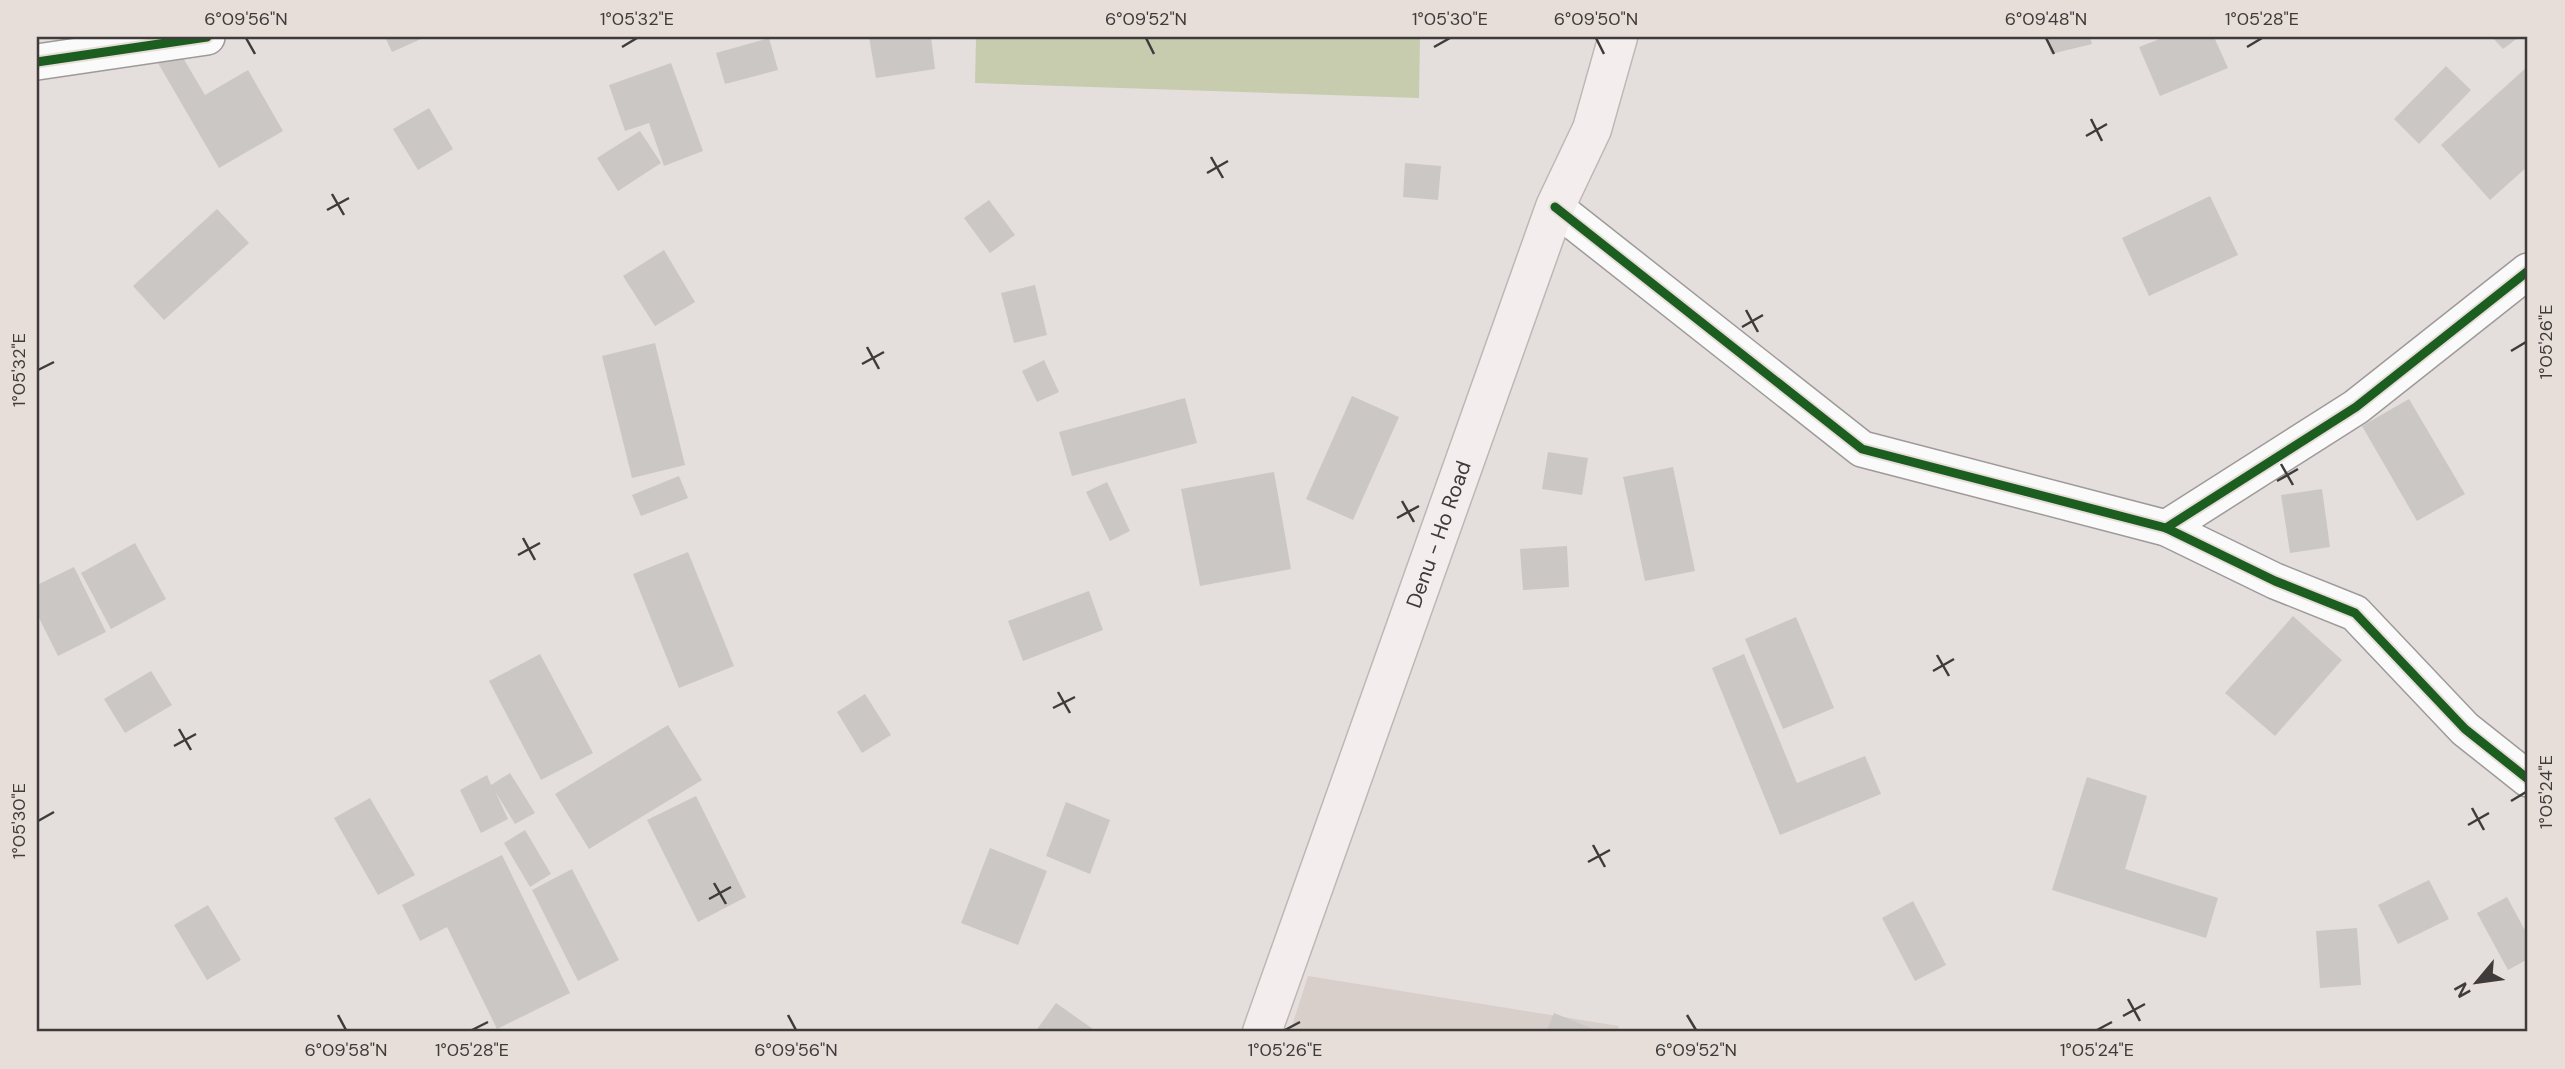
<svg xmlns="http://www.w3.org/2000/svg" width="2565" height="1069" font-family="'DM Sans',sans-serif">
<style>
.built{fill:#d9cfca}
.green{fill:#c7ccaf}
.building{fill:#cbc7c5}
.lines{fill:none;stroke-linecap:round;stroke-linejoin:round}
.minor-casing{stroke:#9e9a99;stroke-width:38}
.primary-casing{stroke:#c1b5b5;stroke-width:41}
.minor{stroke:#fbfafa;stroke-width:35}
.primary{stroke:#f4edee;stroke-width:38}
.cycleway-casing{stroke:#e7deda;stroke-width:13}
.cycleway{stroke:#1b5e20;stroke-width:9}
.ticks{fill:none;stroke:#3f3b3a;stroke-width:2.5}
.labels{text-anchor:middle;stroke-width:5;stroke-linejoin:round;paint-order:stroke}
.street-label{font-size:21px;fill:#3f3b3a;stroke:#e7deda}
.neatline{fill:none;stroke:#3f3b3a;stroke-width:2.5}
.ticks-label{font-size:18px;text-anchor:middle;fill:#3f3b3a}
</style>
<rect width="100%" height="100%" fill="#e4dfdd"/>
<path class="built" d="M1308 976 1619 1026 1617 1032H1290Z"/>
<path class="green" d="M976 37H1420L1419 98 975 83Z"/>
<g class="building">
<path d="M385 37H420L421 39 392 52Z"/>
<path d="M869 37H931L935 69 876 78Z"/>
<path d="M2047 37H2090L2092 44 2051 54Z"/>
<path d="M2165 37H2214L2228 68 2160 96 2139 47Z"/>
<path d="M2492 37H2519L2503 49Z"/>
<path d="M769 38 778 70 725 84 716 53Z"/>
<path d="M179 51 205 95 248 70 283 131 219 168 158 63Z"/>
<path d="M671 63 703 151 664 166 649 123 625 131 609 85Z"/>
<path d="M2446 66 2471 90 2419 144 2394 119Z"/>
<path d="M2528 66V166L2490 200 2441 145Z"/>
<path d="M429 108 453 149 418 170 393 129Z"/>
<path d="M640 131 661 163 618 191 597 158Z"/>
<path d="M1405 163 1441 166 1438 200 1403 197Z"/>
<path d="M2210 196 2238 255 2149 296 2122 238Z"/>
<path d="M989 200 1015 235 990 253 964 218Z"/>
<path d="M217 209 249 243 164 320 133 286Z"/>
<path d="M664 250 695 302 655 326 623 276Z"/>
<path d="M1035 285 1047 335 1014 343 1001 293Z"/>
<path d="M655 343 685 465 632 478 602 356Z"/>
<path d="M1044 360 1059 392 1037 402 1022 371Z"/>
<path d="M1352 396 1399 417 1353 520 1306 499Z"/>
<path d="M1185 398 1197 443 1072 476 1059 432Z"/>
<path d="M2409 399 2465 494 2417 521 2362 426Z"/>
<path d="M1548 452 1588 458 1582 495 1542 489Z"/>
<path d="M1673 467 1695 571 1645 581 1623 477Z"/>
<path d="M1274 472 1291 569 1200 586 1181 489Z"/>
<path d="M679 476 688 498 641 516 632 495Z"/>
<path d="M1107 482 1130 531 1110 541 1086 492Z"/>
<path d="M2322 489 2330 547 2290 553 2281 495Z"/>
<path d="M135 543 166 599 111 629 81 573Z"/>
<path d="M1567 546 1569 587 1523 590 1520 549Z"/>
<path d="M688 552 734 666 679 688 633 574Z"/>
<path d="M74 567 106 632 58 656 37 614V585Z"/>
<path d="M1089 591 1103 630 1023 661 1008 621Z"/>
<path d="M2293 616 2342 660 2275 736 2225 693Z"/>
<path d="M1796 617 1834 708 1783 729 1745 639Z"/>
<path d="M540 654 593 753 541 780 489 681Z"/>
<path d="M1744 654 1797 783 1865 756 1881 794 1780 835 1712 668Z"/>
<path d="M151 671 172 705 125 733 104 699Z"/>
<path d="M865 694 891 735 862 753 837 712Z"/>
<path d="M668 725 702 780 589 849 555 794Z"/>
<path d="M510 773 535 813 515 824 495 791 508 819 481 833 460 790 487 775 491 785Z"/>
<path d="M2087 777 2147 796 2125 869 2218 898 2206 938 2052 890Z"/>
<path d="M696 796 746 897 698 922 647 820Z"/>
<path d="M370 798 415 875 378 895 334 818Z"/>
<path d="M1066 802 1110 820 1090 874 1046 856Z"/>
<path d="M525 830 551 874 530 887 504 843Z"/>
<path d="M990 848 1047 871 1018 945 961 923Z"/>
<path d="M502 855 570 993 497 1029 447 927 420 941 402 905Z"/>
<path d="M572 869 619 960 578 981 532 890Z"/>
<path d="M2429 880 2449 919 2398 944 2378 905Z"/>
<path d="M2507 897 2528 936V959L2508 970 2477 913Z"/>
<path d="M1913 901 1946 965 1915 981 1882 918Z"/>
<path d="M208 905 241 960 207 980 174 925Z"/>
<path d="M2357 928 2361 985 2320 988 2316 931Z"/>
<path d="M1056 1003 1097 1032H1035Z"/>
<path d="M1554 1013 1601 1032H1546Z"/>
</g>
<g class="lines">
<defs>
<g id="minor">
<path d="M37 62 207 37"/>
<path d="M1555 207 1862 449 2166 528 2275 581 2355 613 2465 729 2528 779"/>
<path d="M2166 528 2356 407 2528 271"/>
</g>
<g id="primary">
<path id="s1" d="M1262 1032 1555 207 1592 129 1618 37"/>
</g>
</defs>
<use href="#minor" class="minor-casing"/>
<use href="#primary" class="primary-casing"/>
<use href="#minor" class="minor"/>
<use href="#primary" class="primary"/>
<defs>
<g id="cycleway">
<path d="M37 62 207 37"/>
<path d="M1555 207 1862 449 2166 528 2275 581 2355 613 2465 729 2528 779"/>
<path d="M2166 528 2356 407 2528 271"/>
</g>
</defs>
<use href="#cycleway" class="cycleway-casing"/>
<use href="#cycleway" class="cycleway"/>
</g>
<path class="ticks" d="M246 38 255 54M1146 38 1154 54M1596 38 1604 54M2046 38 2054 54M622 47 637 38M1434 47 1450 38M2247 47 2262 38M2091 119 2102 141M2086 136 2107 124M1211 157 1223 178M1207 173 1228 161M332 194 344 215M327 210 349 198M1746 310 1758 332M1742 327 1763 315M867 347 879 369M2511 351 2526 342M862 364 884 352M38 370 54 362M2281 464 2293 485M2277 481 2298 469M1402 501 1414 522M1397 518 1419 506M523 538 535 560M518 555 540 543M1937 655 1949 676M1933 671 1954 659M1058 692 1070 713M1053 708 1075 697M179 729 191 750M174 746 196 734M2511 801 2526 792M2472 808 2484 830M38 821 54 812M2468 825 2489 813M1593 845 1605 867M1588 862 1610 850M714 883 726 904M709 899 731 887M2128 999 2140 1021M338 1015 346 1030M788 1015 796 1030M1687 1015 1696 1030M2123 1016 2145 1004M472 1030 488 1022M1285 1030 1300 1022M2097 1030 2112 1022"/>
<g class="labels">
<g class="street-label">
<text dy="7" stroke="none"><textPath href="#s1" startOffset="528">Denu - Ho Road</textPath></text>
</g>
</g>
<rect width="2565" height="1069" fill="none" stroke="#e7deda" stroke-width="77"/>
<g transform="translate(2477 982) rotate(241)" stroke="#e7deda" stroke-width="5" paint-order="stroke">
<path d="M0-5L12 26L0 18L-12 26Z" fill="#3f3b3a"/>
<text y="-10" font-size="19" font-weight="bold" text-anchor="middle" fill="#3f3b3a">N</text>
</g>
<rect x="38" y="38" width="2488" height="992" class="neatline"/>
<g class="ticks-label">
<text x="246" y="25">6°09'56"N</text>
<text x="637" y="25">1°05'32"E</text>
<text x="1146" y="25">6°09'52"N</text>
<text x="1450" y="25">1°05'30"E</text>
<text x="1596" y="25">6°09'50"N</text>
<text x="2046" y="25">6°09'48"N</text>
<text x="2262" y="25">1°05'28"E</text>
<text transform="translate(2546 342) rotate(-90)" y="6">1°05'26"E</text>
<text transform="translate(19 370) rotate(-90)" y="6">1°05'32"E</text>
<text transform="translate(2546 792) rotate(-90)" y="6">1°05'24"E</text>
<text transform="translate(19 821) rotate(-90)" y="6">1°05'30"E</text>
<text x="346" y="1056">6°09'58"N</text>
<text x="472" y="1056">1°05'28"E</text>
<text x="796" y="1056">6°09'56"N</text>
<text x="1285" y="1056">1°05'26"E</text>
<text x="1696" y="1056">6°09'52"N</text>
<text x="2097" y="1056">1°05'24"E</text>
</g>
</svg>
